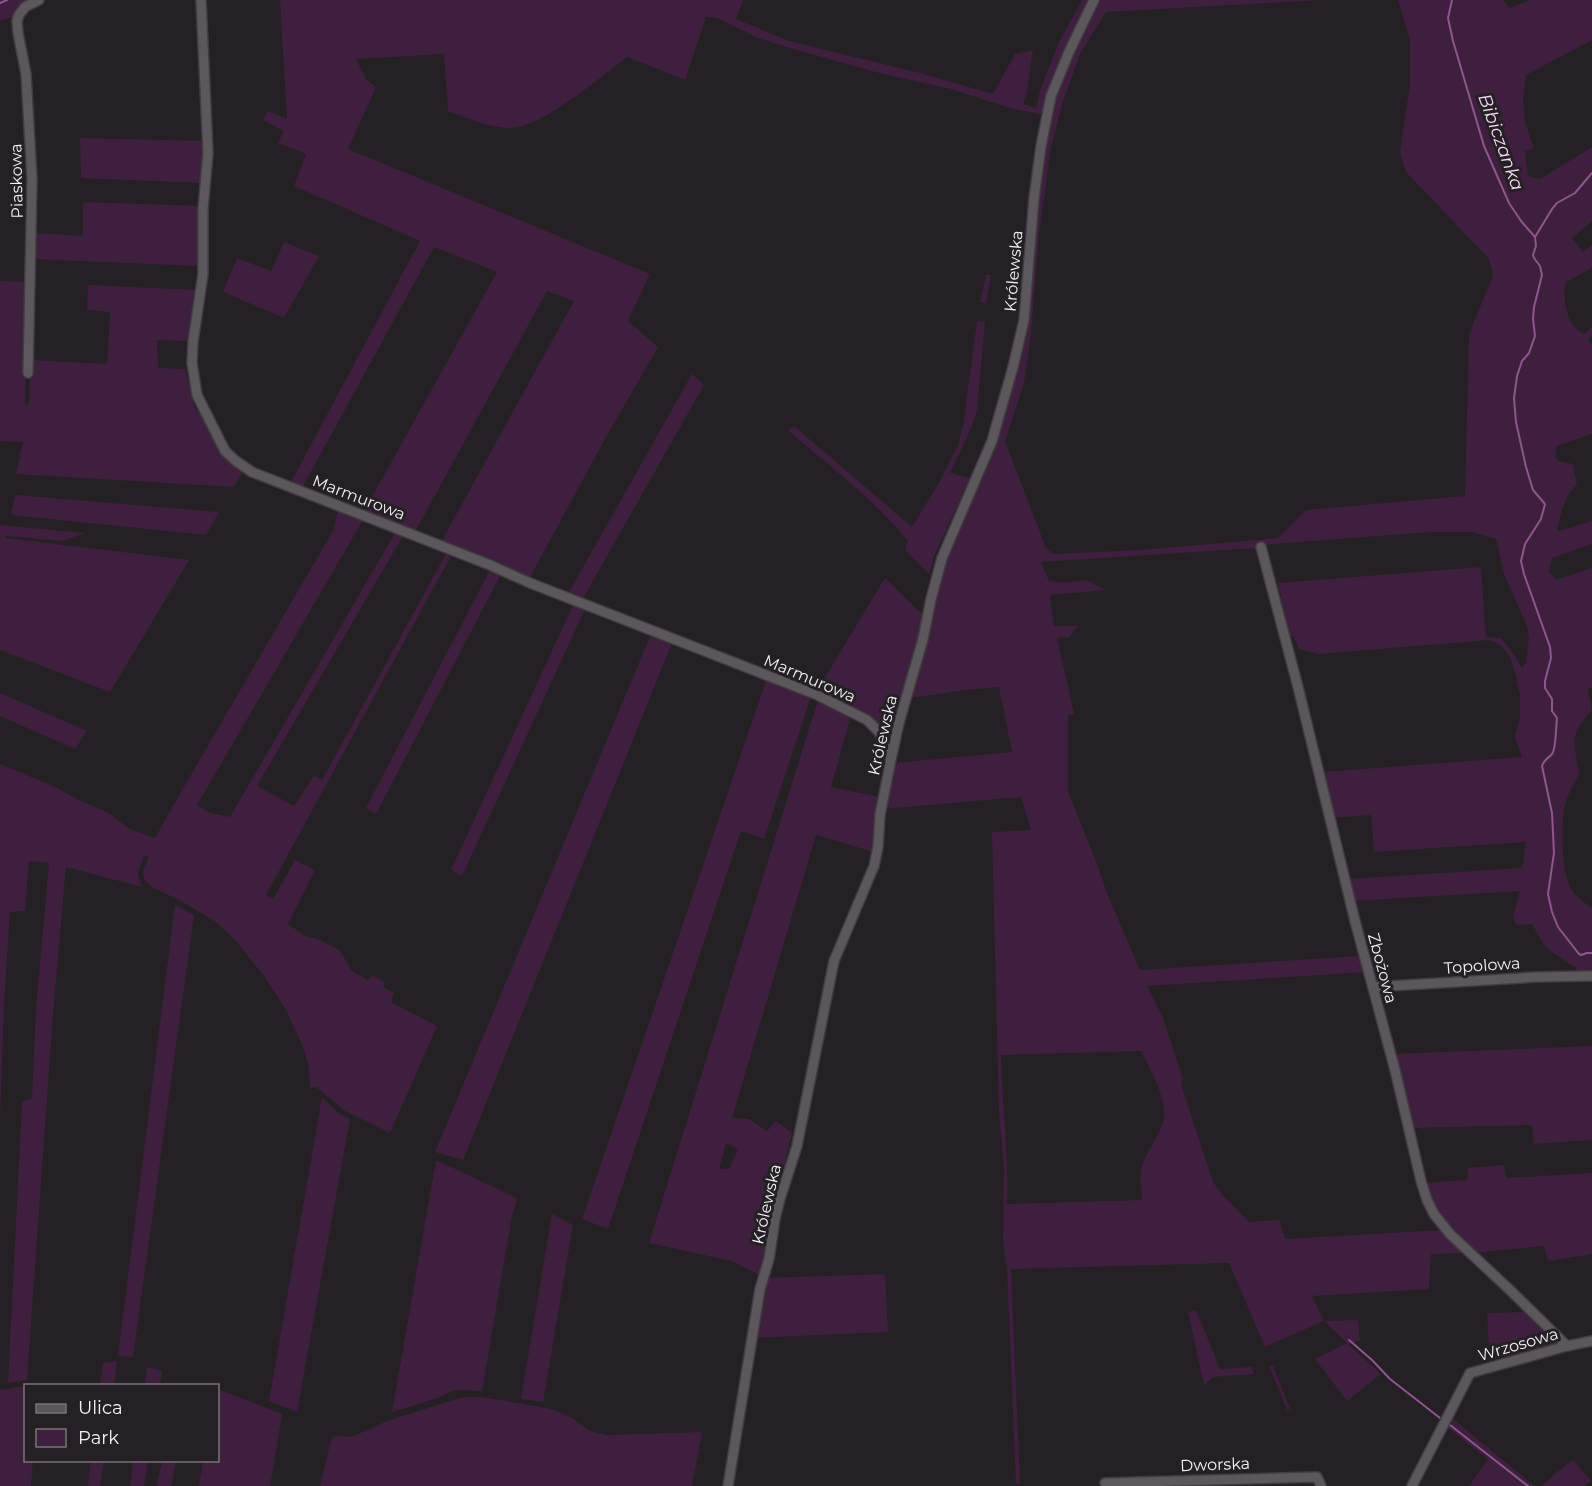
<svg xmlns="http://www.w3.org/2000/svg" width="1592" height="1486" font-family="Montserrat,sans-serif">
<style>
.green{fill:#3e203e;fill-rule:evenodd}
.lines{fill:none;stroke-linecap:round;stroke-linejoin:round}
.stream{stroke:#8e568e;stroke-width:2}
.minor-casing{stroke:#403d40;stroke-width:12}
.minor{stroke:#5b575b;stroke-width:9}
.labels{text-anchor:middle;stroke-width:6;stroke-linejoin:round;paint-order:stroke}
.street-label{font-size:16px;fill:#f4f2f4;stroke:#242024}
.water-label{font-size:18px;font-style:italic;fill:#f8d7f7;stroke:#242024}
</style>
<rect width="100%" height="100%" fill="#242024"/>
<g class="green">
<path d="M0 0H28L23 3 14 16 0 21Z"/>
<path d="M280 0H743L736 19 789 41 920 73 993 94 1015 54 1033 50 1027 92 1023 104 1036 108 1040 91 1059 42 1082 0H1091L1044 115 1010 108 951 89 883 74 800 51 758 38 717 18 706 17 685 80 627 57C602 76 540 129 510 128 490 128 467 118 448 111L444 54 356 59 366 79 376 87 348 149 650 274 628 321 658 347 605 439 529 579 441 542 574 301 547 291 415 532 363 513 497 272 434 247 302 488 290 484 420 241 294 186 306 154 278 143 284 131 263 120 268 111 287 119Z"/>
<path d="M1097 0H1320L1106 12 1080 54 1062 104 1051 148 1039 234 1031 334 1024 383 1005 441 1046 548 1053 554 1141 550 1278 538 1306 510 1465 496 1469 334 1493 276 1489 259 1406 172 1400 152 1410 84V40L1398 0H1503L1509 8 1531 0H1592V40L1526 75 1523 99 1525 121 1534 149 1525 151 1528 176 1540 179 1592 147V221L1572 238 1583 252 1592 245V268L1566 282C1563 295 1565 314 1573 325 1575 329 1581 332 1584 334L1592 327V335L1588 339 1592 345V434L1557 446 1555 457 1558 461 1573 464 1577 485C1564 496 1561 514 1557 529L1559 531 1592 521V544L1552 558 1549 572 1556 580 1592 568V687L1588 689 1592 710C1567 736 1575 743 1579 776 1572 786 1566 797 1564 810 1561 829 1561 878 1574 893 1578 899 1586 903 1592 908V975L1575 972 1577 968 1554 954 1543 944 1532 924 1516 925 1513 917 1520 891 1352 901 1347 879 1521 868 1523 863 1526 842 1374 852 1371 815 1332 818 1322 772 1522 757 1515 737 1520 716V696L1516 676 1510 657 1502 646 1489 640 1319 654 1299 649 1294 637 1289 636 1278 583 1481 567 1486 637 1501 638 1515 656 1522 668 1526 663 1529 638 1527 626 1504 574 1496 539 1472 532H1430L1261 545 1256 548 1041 562 1049 581 1064 583 1086 580 1106 590 1050 595 1054 626H1078L1069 637 1057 638 1074 714 1068 715V791L1096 861 1107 893 1140 970 1362 956 1366 972 1147 986 1163 1018 1183 1079 1181 1084 1213 1182 1220 1192 1249 1222 1279 1220 1285 1239 1443 1230 1467 1253 1431 1254 1429 1289 1312 1296 1324 1321 1358 1320 1360 1340 1348 1344 1381 1374 1347 1401 1315 1359 1347 1343 1324 1321 1265 1347 1229 1263 1011 1269 1020 1484H1016L1007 1270 1003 1240 1004 1169 999 1112 992 832 1031 830 1021 797 884 809 894 763 1012 752 999 687 966 690 909 698 945 559 1000 428 1013 387 1026 314 1036 201 1053 98ZM1141 1051C1150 1069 1163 1091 1164 1112 1165 1130 1149 1147 1143 1163 1138 1175 1142 1188 1142 1200L1007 1204C1009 1154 1002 1105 1001 1055Z"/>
<path d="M80 138 205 141 202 183 81 178Z"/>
<path d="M83 202 200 206 199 266 33 259 36 233 83 236Z"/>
<path d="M284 242 319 256 284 318 223 292 237 258 271 271Z"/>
<path d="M986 275H991L986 304 980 302Z"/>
<path d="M0 281 28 282 25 406 29 403 30 360 107 364 110 312 87 310 88 285 199 290 191 341 157 340 158 368 185 369 195 409 202 417 211 437 216 439 243 471 234 487 16 474 23 442 0 441Z"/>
<path d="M977 321 985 322 977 410 972 426 950 473 970 478 934 556 929 574 905 550 908 541C874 499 829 466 788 430L794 426 912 527 939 483 958 445 963 426Z"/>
<path d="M692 374 704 385 582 600 568 594Z"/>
<path d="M15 495H16L219 512 206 535 11 515Z"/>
<path d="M338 509 363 520 197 805 210 813 230 817 395 533 403 536 257 786 294 806 314 776 322 780 446 554 451 556 266 895 273 899 295 860 315 870 288 924 305 936 318 939 339 950 349 965 350 970 368 980 372 975 385 982 383 987 394 993 391 1002 437 1026 390 1133 345 1111 316 1087 310 1088 309 1068 304 1049 285 1008 264 976 235 940 216 922 179 900 150 886 144 879 143 871 149 857 144 855 138 874 142 887 66 867 53 1014 27 1380 8 1383 22 1102 32 1098 36 1008 49 863 29 861 25 911 10 912 4 1004 0 1118V764L53 786 83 802 107 812 130 829 155 838 174 804 334 529Z"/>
<path d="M0 525 85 533 64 541 6 536 5 538 189 560 110 692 0 650Z"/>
<path d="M490 570 501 574 376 814 366 808Z"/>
<path d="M885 578 924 616 921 639 892 743 886 742 880 730 817 691Z"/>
<path d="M574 603 586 607 462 876 451 870Z"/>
<path d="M651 634 672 643 463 1160 435 1152Z"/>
<path d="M767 678 811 697 764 839 741 831 608 1229 582 1219Z"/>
<path d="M0 693 87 731 75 749 0 716Z"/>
<path d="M818 700 851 716 831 787 880 797 874 852 816 835 732 1118 749 1119 767 1131 776 1121 792 1133 776 1200 766 1258 761 1274H757L732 1261 649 1243ZM726 1143 738 1149 729 1169H719Z"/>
<path d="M175 905 194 915 133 1357 118 1356Z"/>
<path d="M1592 1046V1140L1534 1144 1532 1125 1412 1128 1405 1091 1394 1054Z"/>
<path d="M322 1097 337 1112 350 1119 297 1412 269 1401Z"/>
<path d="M436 1160 517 1198 512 1216 482 1391 466 1390 452 1391 435 1399 392 1412Z"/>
<path d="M1504 1165 1506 1178 1592 1173V1254L1548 1261 1544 1246 1472 1253 1437 1213 1424 1183 1467 1180 1468 1168Z"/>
<path d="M552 1214 573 1225 543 1402 521 1399Z"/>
<path d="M885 1274 888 1332 753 1338 767 1278Z"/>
<path d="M1196 1310 1220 1369 1252 1367 1254 1374 1213 1377 1204 1385 1188 1312Z"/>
<path d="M1528 1312 1559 1343 1558 1347 1490 1366 1487 1313Z"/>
<path d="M117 1361 114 1385H100L103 1363Z"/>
<path d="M1269 1366H1273L1290 1409 1287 1410Z"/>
<path d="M147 1367 162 1371 160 1385H145Z"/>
<path d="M25 1386 26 1460 33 1461 31 1486H0V1390Z"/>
<path d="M218 1389 282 1414 270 1486H199L203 1461 218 1460Z"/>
<path d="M463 1397H482L552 1409 572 1418 591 1431 606 1435 702 1432 692 1486H320L331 1440 334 1436 352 1437 387 1421Z"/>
<path d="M1451 1417 1534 1486H1469L1488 1459 1446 1426Z"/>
<path d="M1573 1460 1591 1481 1583 1486H1542L1556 1473Z"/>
<path d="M91 1461H104L100 1486H88Z"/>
<path d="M133 1461H148L144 1486H130Z"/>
<path d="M162 1461H176L171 1486H157Z"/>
</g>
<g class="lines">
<g class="stream">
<path d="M1452 0 1448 18 1453 41 1484 146 1509 203 1521 221 1535 237 1536 246 1533 255 1534 258 1540 266 1542 275 1534 307 1533 319 1535 336 1529 353 1522 361 1517 376 1514 398 1516 422 1526 467 1533 490 1545 504 1541 519 1525 544 1521 561 1524 574 1550 647 1551 658 1545 681V688L1552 699V711L1557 718C1556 725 1556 750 1552 754 1547 760 1545 758 1542 766L1552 813 1554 853 1548 894 1552 912 1558 927 1579 954 1581 955 1587 953H1592"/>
<path d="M0 3 7 0"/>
<path d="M1535 237 1552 209 1557 203 1575 193 1592 173"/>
<path d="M1349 1340 1372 1360 1390 1379 1440 1418"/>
<path d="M1450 1425 1528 1486"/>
</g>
<defs>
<g id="minor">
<path d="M201 0 208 153 203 209V274L193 342 192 363 197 395 225 451 236 461 252 472 490 565 530 583 815 694 867 720 879 732 891 759"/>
<path d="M28 373 32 180 26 74 18 33 17 21 19 15 25 7 39 0"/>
<path d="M1261 547 1298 687 1355 921 1395 1070 1421 1181 1427 1200 1434 1214 1450 1234 1511 1291 1567 1346"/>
<path d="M1373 987 1537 977 1592 976"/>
<path d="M1105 1483 1317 1477 1321 1486"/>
<path d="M728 1486 760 1289 769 1259 775 1219 780 1199 797 1146 834 961 874 866 878 847 880 815 891 759 899 723 923 639 931 599 942 558 992 441 1013 367 1024 320 1034 198 1041 146 1051 96 1069 52 1094 0"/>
<path d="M1412 1486 1470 1373 1567 1346 1592 1341"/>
</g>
</defs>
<use href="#minor" class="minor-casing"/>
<use href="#minor" class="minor"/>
</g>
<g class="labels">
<g class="street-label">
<text transform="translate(16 181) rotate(-91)" y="6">Piaskowa</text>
<text transform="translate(1013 271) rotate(-85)" y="6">Królewska</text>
<text transform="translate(359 497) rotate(21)" y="6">Marmurowa</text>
<text transform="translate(810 678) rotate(23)" y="6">Marmurowa</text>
<text transform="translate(882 735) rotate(-77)" y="6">Królewska</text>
<text transform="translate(1482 965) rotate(-4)" y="6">Topolowa</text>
<text transform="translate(1383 968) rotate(75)" y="6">Zbożowa</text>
<text transform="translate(766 1204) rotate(-77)" y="6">Królewska</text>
<text transform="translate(1518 1344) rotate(-16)" y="6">Wrzosowa</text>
<text transform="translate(1215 1464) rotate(-2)" y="6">Dworska</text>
</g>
<g class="water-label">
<text transform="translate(1501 142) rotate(70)" y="6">Bibiczanka</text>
</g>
</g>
<rect x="24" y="1384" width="195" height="78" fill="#242024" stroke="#777477" stroke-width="1.5"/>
<rect x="36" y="1404" width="30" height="9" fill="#5b575b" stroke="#777477" stroke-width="1.5"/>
<text x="78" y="1414" font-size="18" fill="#f4f2f4">Ulica</text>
<rect x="36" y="1429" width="30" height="18" fill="#3e203e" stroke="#777477" stroke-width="1.5"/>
<text x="78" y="1444" font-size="18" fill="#f4f2f4">Park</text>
</svg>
